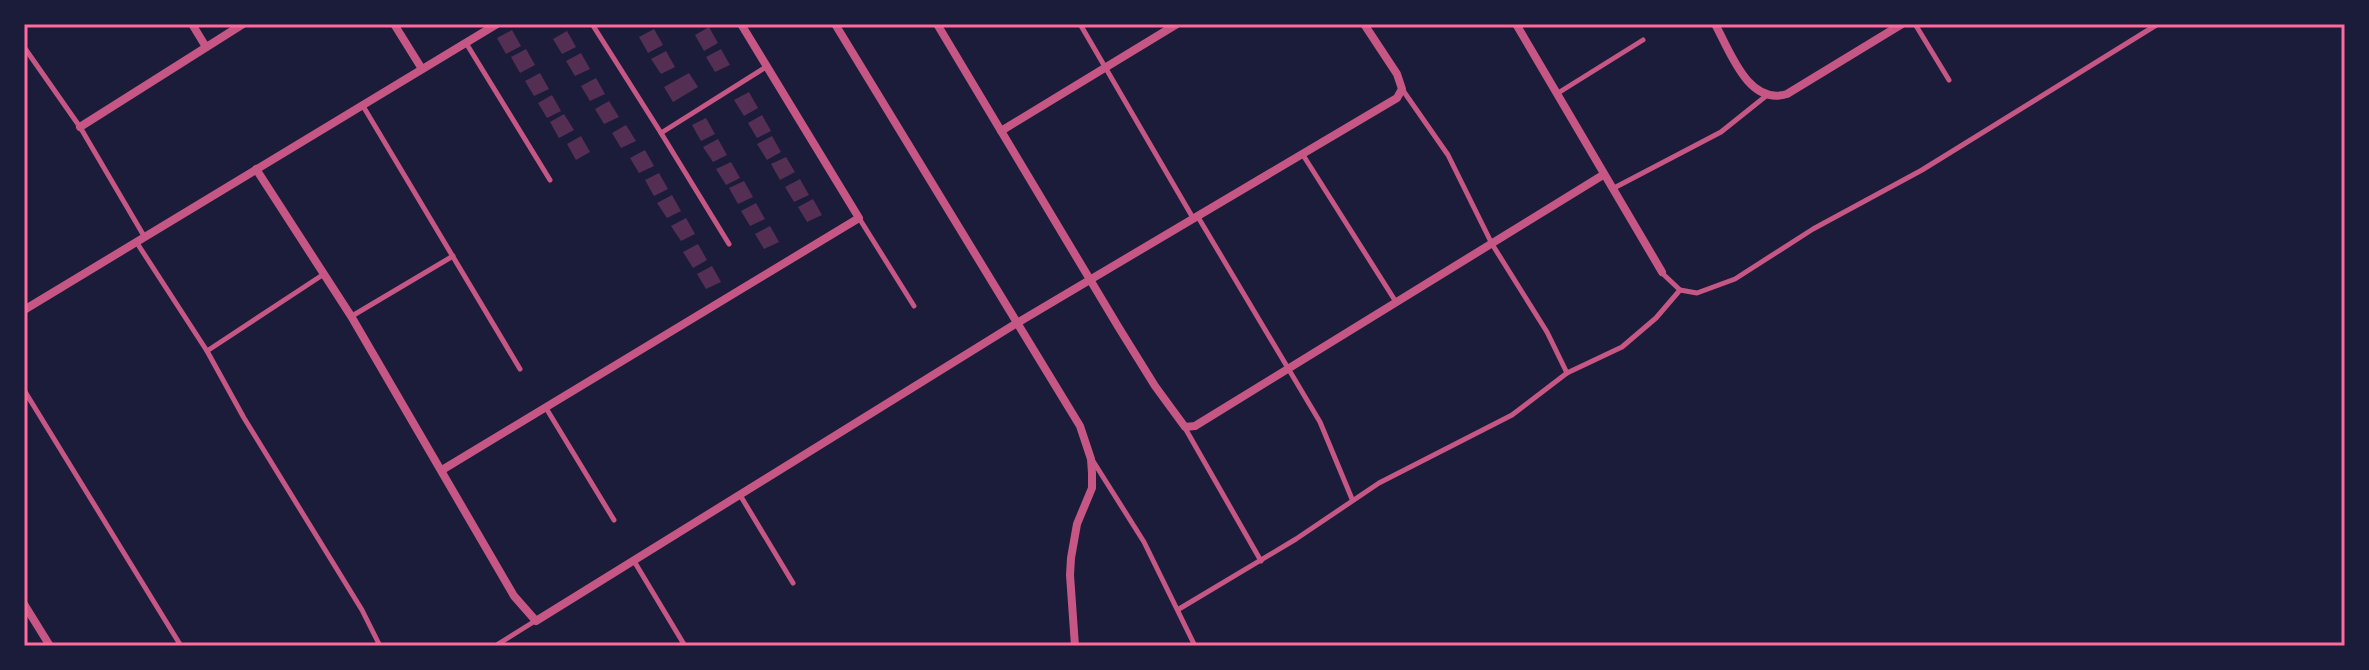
<svg xmlns="http://www.w3.org/2000/svg" width="2369" height="670" font-family="'Noto Sans',sans-serif">
<style>
.building{fill:#542f53}
.lines{fill:none;stroke-linecap:round;stroke-linejoin:round}
.service{stroke:#c65784;stroke-width:5}
.minor{stroke:#c65784;stroke-width:8}
.neatline{fill:none;stroke:#ff6b9d;stroke-width:3}
</style>
<rect width="100%" height="100%" fill="#1b1b3a"/>
<g class="building">
<path d="M709 27 718 43 704 51 695 35Z"/>
<path d="M654 29 663 45 648 53 639 37Z"/>
<path d="M512 30 521 46 506 54 497 38Z"/>
<path d="M567 31 576 47 562 54 553 39Z"/>
<path d="M526 49 535 65 520 73 511 57Z"/>
<path d="M721 49 730 65 715 72 706 57Z"/>
<path d="M666 51 675 67 661 74 651 59Z"/>
<path d="M581 53 590 69 575 76 566 61Z"/>
<path d="M540 73 549 89 534 96 525 81Z"/>
<path d="M689 73 698 87 673 102 664 87Z"/>
<path d="M596 78 605 94 590 101 581 86Z"/>
<path d="M749 92 758 108 744 116 734 100Z"/>
<path d="M552 95 561 111 547 118 538 103Z"/>
<path d="M609 101 619 117 604 124 595 109Z"/>
<path d="M564 114 574 130 559 138 550 122Z"/>
<path d="M762 115 771 131 757 138 748 123Z"/>
<path d="M706 118 715 134 701 141 692 125Z"/>
<path d="M626 125 636 141 621 148 612 133Z"/>
<path d="M581 136 590 152 576 160 567 144Z"/>
<path d="M772 136 781 152 767 160 757 144Z"/>
<path d="M718 139 727 155 713 162 703 147Z"/>
<path d="M645 150 654 166 639 173 630 158Z"/>
<path d="M786 157 795 172 780 180 771 164Z"/>
<path d="M731 162 740 178 726 185 716 169Z"/>
<path d="M659 173 668 189 654 196 645 180Z"/>
<path d="M800 179 809 195 794 202 785 187Z"/>
<path d="M744 181 753 197 738 204 729 188Z"/>
<path d="M672 195 681 211 667 218 657 203Z"/>
<path d="M813 199 822 215 807 222 798 207Z"/>
<path d="M756 203 765 219 750 226 741 211Z"/>
<path d="M686 218 695 234 681 241 671 226Z"/>
<path d="M770 226 779 242 764 249 755 234Z"/>
<path d="M698 244 707 260 693 268 683 252Z"/>
<path d="M712 266 721 282 706 289 697 274Z"/>
</g>
<g class="lines">
<g class="service">
<path d="M592 24 661 133 766 67"/>
<path d="M1080 24 1193 218"/>
<path d="M1915 24 1949 80"/>
<path d="M466 43 550 180"/>
<path d="M24 47 80 127 144 236"/>
<path d="M1402 89 1448 155 1492 244 1547 332 1567 373"/>
<path d="M1558 93 1643 40"/>
<path d="M363 106 520 369"/>
<path d="M661 133 729 244"/>
<path d="M1303 155 1396 302"/>
<path d="M1614 188 1721 132 1766 96"/>
<path d="M1198 217 1320 422 1352 499"/>
<path d="M859 218 914 306"/>
<path d="M137 243 207 351 244 418 362 610 380 646"/>
<path d="M1662 273 1680 290 1697 293 1735 279 1813 229 1922 170 2158 24"/>
<path d="M352 316 453 256"/>
<path d="M207 351 324 274"/>
<path d="M24 390 181 646"/>
<path d="M546 408 614 520"/>
<path d="M1185 428 1261 561"/>
<path d="M1093 461 1144 542 1195 646"/>
<path d="M740 495 793 583"/>
<path d="M634 561 685 646"/>
<path d="M1179 609 1296 539 1379 483 1512 415 1567 373 1622 347 1656 318 1680 290"/>
<path d="M495 646 535 621"/>
</g>
<g class="minor">
<path d="M192 24 206 47"/>
<path d="M394 24 422 69"/>
<path d="M835 24 1080 426 1091 459 1092 473V488L1077 524 1071 558 1070 575 1075 646"/>
<path d="M937 24 1119 328 1155 386 1185 427 1195 426 1603 175"/>
<path d="M1516 24 1662 272"/>
<path d="M1715 24C1730 51 1748 106 1787 94L1902 24"/>
<path d="M80 127 243 24"/>
<path d="M1001 131 1177 24"/>
<path d="M256 169 351 316 514 596 536 621 1017 323 1397 98 1402 89 1397 74 1364 24"/>
<path d="M24 310 497 24"/>
<path d="M442 470 859 218 741 24"/>
<path d="M24 604 50 646"/>
</g>
</g>
<rect width="2369" height="670" fill="none" stroke="#1b1b3a" stroke-width="52"/>
<rect x="26" y="26" width="2317" height="618" class="neatline"/>
</svg>
